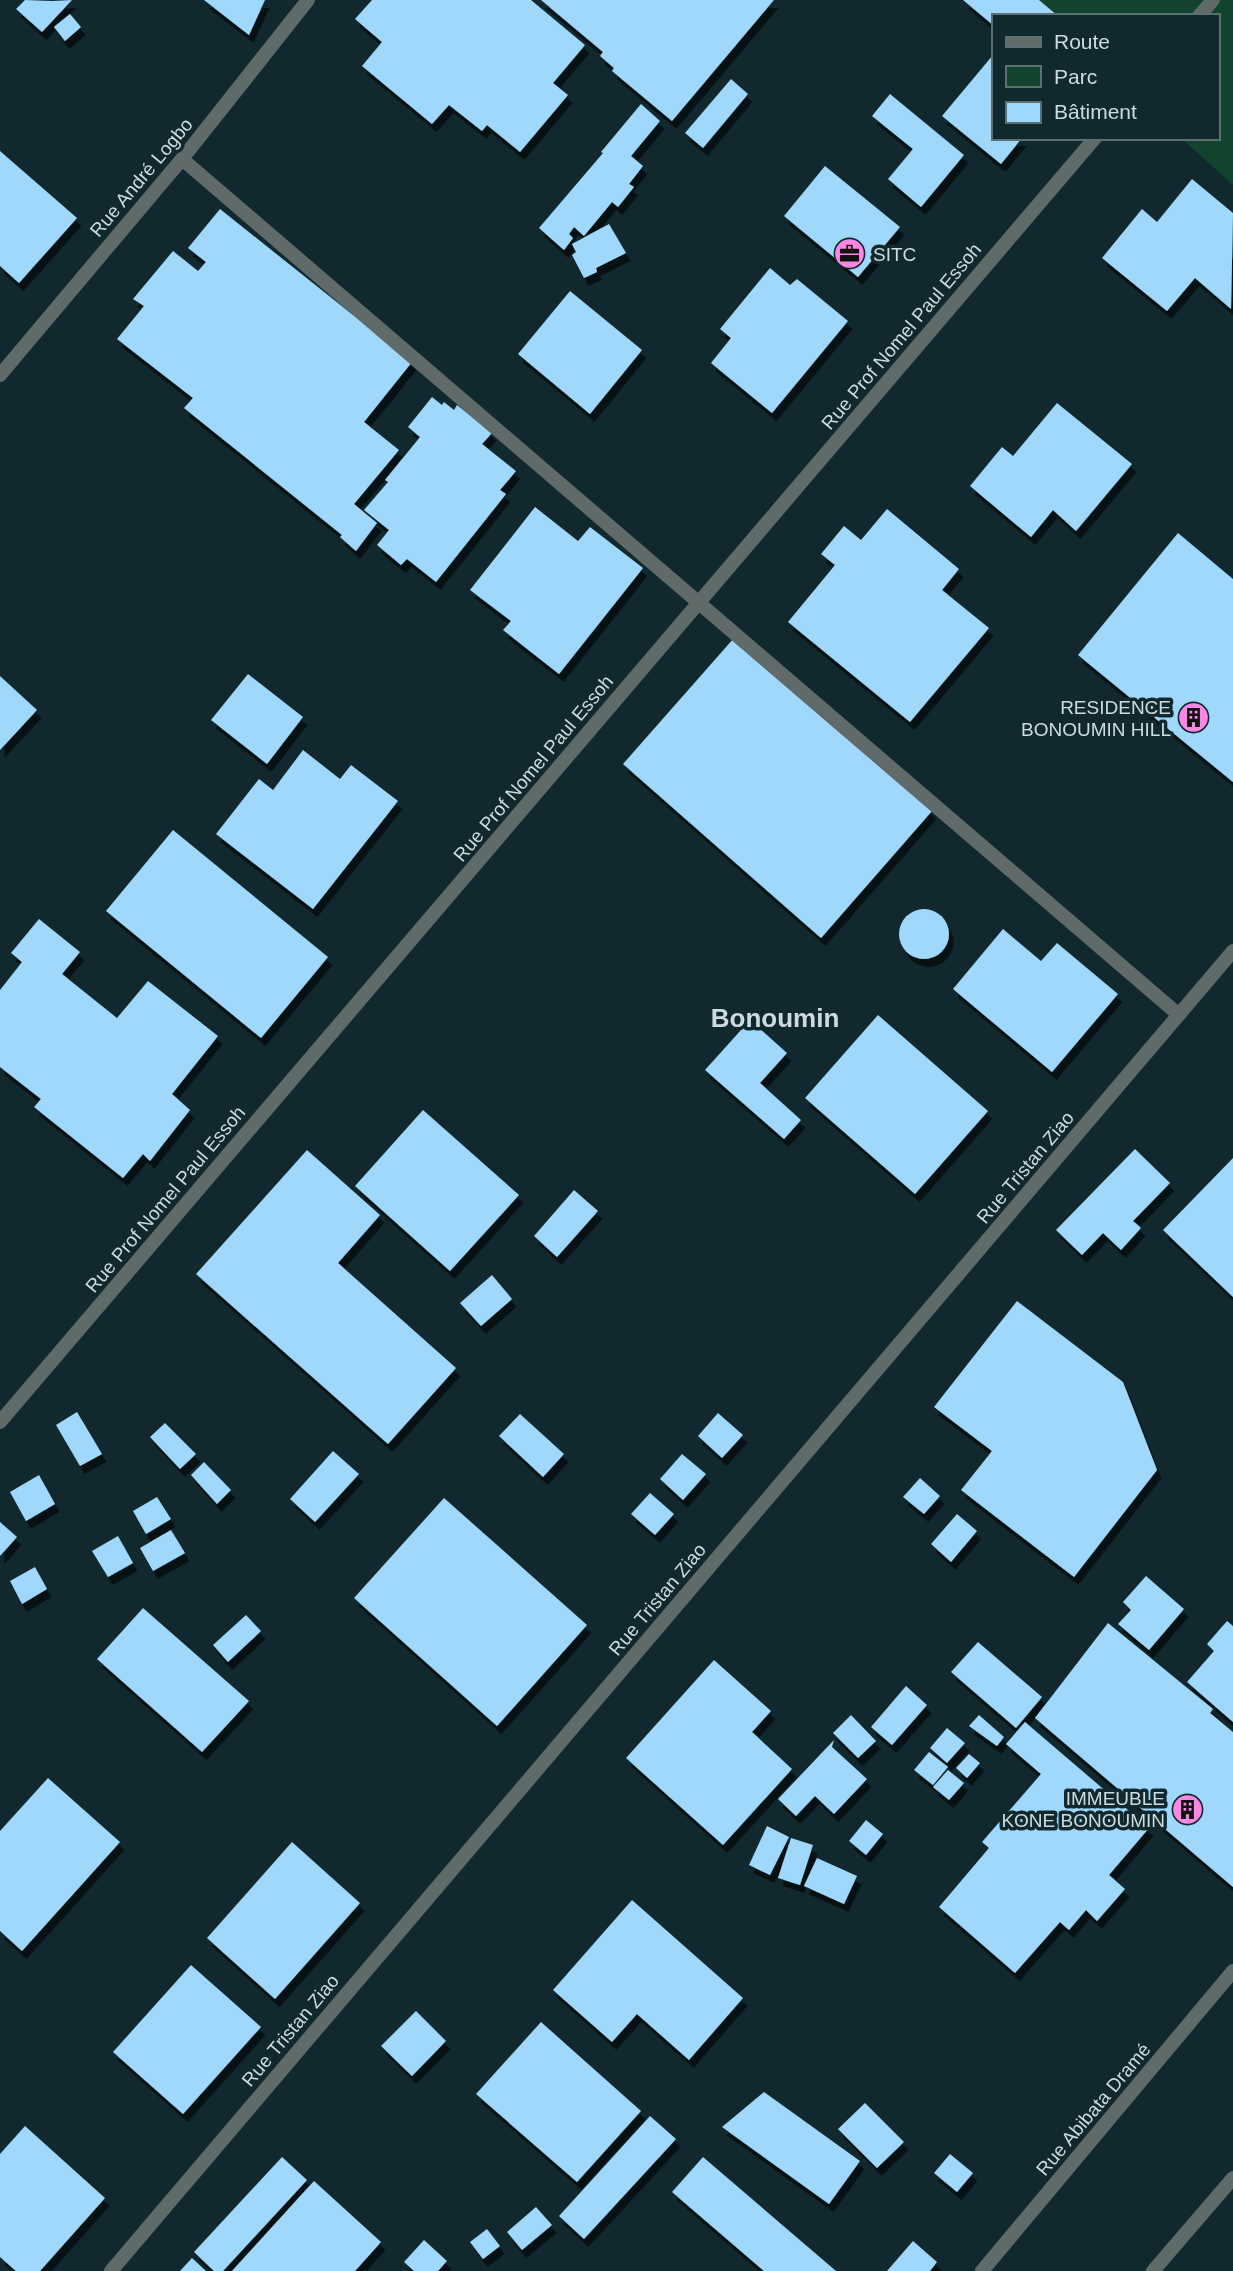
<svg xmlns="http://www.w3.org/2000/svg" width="1233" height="2271" font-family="Helvetica,sans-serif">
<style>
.green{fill:#11432f}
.building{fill:#9fd8fb;filter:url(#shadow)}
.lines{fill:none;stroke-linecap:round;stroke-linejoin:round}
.lane{stroke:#5f6a69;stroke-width:14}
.street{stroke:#5f6a69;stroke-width:14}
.labels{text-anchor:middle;stroke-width:7;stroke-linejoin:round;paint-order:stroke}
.street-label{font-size:19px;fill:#cddbde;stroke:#11292e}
.poi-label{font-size:19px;fill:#cddbde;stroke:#11292e;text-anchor:end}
.district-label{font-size:26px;font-weight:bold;fill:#cddbde;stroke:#11292e}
</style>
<defs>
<filter id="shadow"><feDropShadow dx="4.5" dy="8" stdDeviation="0" flood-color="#0009"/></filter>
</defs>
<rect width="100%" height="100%" fill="#11292e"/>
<path class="green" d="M1027 0H1233V185L1181 138H1217V16H1044Z"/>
<g class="building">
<path d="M25 0 52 1 72 0 42 32 16 9Z"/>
<path d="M204 0H265L249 35Z"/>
<path d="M372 0H531L585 45 553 83 568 95 520 152 487 125 482 131 449 105 432 124 362 66 382 42 355 19Z"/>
<path d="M541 0H774L672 121 612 71 614 68 600 56 603 52Z"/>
<path d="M963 0H1039L1058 16H993V25Z"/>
<path d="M70 14 81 27 65 41 54 27Z"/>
<path d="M993 55V138H1022L1001 164 942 116Z"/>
<path d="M731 79 748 94 703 148 685 133Z"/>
<path d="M890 94 964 155 921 207 888 179 913 149 872 116Z"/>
<path d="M641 104 660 121 631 156 643 166 629 184 634 187 618 207 612 202 584 236 574 227 569 234 573 238 564 250 539 228 603 153 601 152Z"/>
<path d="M0 151 77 218 19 283 0 266Z"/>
<path d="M825 166 900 227 858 277 784 216Z"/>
<path d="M1192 179 1233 213 1231 309 1195 278 1167 311 1102 258 1142 209 1157 222Z"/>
<path d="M220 209 412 362 364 422 399 450 354 504 377 523 356 551 340 537 342 535 184 408 193 398 117 339 144 306 133 299 173 251 198 271 206 262 188 248Z"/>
<path d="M609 224 626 253 596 268 597 272 584 278 572 255 576 252 572 244Z"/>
<path d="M770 268 790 285 797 279 848 321 772 413 711 363 731 338 720 329Z"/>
<path d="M570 291 642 350 590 414 518 354Z"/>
<path d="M432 397 442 405 444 402 454 410 457 405 492 433 482 444 516 471 500 490 506 494 436 582 407 559 401 565 377 545 389 530 364 510 388 482 385 480 420 437 408 427Z"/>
<path d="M1057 403 1132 464 1076 531 1053 510 1031 537 970 486 1002 447 1013 456Z"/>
<path d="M535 507 578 541 590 527 643 568 559 674 503 630 511 621 470 590Z"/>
<path d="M887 509 959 569 942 590 989 628 910 722 788 622 835 565 821 554 844 526 861 540Z"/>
<path d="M1178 533 1233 579V782L1078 655Z"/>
<path d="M734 638 932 811 821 938 623 764Z"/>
<path d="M248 674 303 717 267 764 211 720Z"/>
<path d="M0 676 37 710 0 750Z"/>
<path d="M303 750 340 779 351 765 398 801 313 909 216 834 259 779 273 790Z"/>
<path d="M173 830 328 957 261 1038 106 911Z"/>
<circle cx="924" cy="934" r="25"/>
<path d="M39 919 80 952 62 974 117 1018 148 981 218 1036 172 1094 190 1110 150 1161 143 1154 123 1178 34 1107 41 1099 0 1067V990L22 962 11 953Z"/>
<path d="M1003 929 1041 961 1057 943 1118 994 1052 1072 953 989Z"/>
<path d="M878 1015 988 1111 915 1194 805 1098Z"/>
<path d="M750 1020 787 1053 760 1083 801 1120 784 1139 705 1070Z"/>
<path d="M423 1110 519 1195 450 1271 355 1186Z"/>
<path d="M1135 1149 1170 1183 1133 1221 1141 1228 1121 1250 1103 1233 1082 1255 1056 1230Z"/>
<path d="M307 1150 380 1215 338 1263 456 1368 388 1444 196 1274Z"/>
<path d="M1233 1158V1297L1163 1230Z"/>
<path d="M574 1190 598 1211 557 1257 534 1236Z"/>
<path d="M492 1275 512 1299 481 1326 460 1303Z"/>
<path d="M1017 1301 1123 1382 1157 1470 1074 1577 961 1490 992 1451 934 1407Z"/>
<path d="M77 1412 102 1454 80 1466 56 1425Z"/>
<path d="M718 1413 743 1435 722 1458 698 1436Z"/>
<path d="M520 1414 564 1454 543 1477 499 1436Z"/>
<path d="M165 1423 196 1454 180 1469 150 1437Z"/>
<path d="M333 1451 359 1474 315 1522 290 1499Z"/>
<path d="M682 1454 706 1474 683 1500 660 1479Z"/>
<path d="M204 1462 231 1490 217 1504 191 1475Z"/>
<path d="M39 1475 55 1504 26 1521 10 1492Z"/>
<path d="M920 1478 940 1496 924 1514 903 1497Z"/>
<path d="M650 1493 674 1514 655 1535 631 1514Z"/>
<path d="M157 1497 171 1519 146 1534 133 1511Z"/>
<path d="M444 1498 587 1625 497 1726 354 1598Z"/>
<path d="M957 1514 977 1531 951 1562 931 1544Z"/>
<path d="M0 1522 17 1537 0 1556Z"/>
<path d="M171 1530 185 1553 153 1571 140 1548Z"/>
<path d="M118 1536 133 1563 108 1577 92 1551Z"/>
<path d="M35 1567 47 1589 22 1604 10 1581Z"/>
<path d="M1146 1576 1184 1609 1149 1650 1118 1624 1131 1610 1123 1602Z"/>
<path d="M143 1608 249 1701 202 1752 97 1659Z"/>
<path d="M246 1615 261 1631 228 1662 213 1645Z"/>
<path d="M1227 1621 1233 1626V1722L1187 1682 1214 1651 1207 1644Z"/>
<path d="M1108 1623 1213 1709 1210 1713 1233 1732V1887L1035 1718Z"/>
<path d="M978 1642 1042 1697 1016 1728 951 1672Z"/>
<path d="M714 1660 771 1711 752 1732 792 1769 723 1845 626 1758Z"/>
<path d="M906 1686 927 1705 892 1745 871 1727Z"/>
<path d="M851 1715 876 1741 858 1758 833 1733Z"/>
<path d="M979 1715 1004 1737 997 1746 969 1726Z"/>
<path d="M1025 1722 1149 1828 1109 1875 1125 1889 1097 1921 1086 1910 1069 1930 1060 1922 1015 1973 939 1907 989 1848 982 1842 1041 1774 1006 1744Z"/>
<path d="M947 1728 965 1743 947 1763 930 1748Z"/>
<path d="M834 1740 832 1747 867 1779 834 1814 815 1796 796 1816 778 1799Z"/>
<path d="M929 1752 948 1767 933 1785 914 1770Z"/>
<path d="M969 1754 980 1763 967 1778 956 1768Z"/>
<path d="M948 1770 964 1783 949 1800 933 1787Z"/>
<path d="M48 1778 120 1842 22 1951 0 1931V1831Z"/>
<path d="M866 1820 883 1834 866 1855 849 1841Z"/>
<path d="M767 1826 789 1837 770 1875 749 1865Z"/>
<path d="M791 1838 813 1845 800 1885 778 1878Z"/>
<path d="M292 1842 360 1903 275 1999 207 1938Z"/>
<path d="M817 1858 857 1876 844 1904 804 1886Z"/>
<path d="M632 1900 743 1998 689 2060 637 2014 612 2042 553 1990Z"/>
<path d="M191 1965 261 2027 183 2114 113 2052Z"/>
<path d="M416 2011 446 2041 412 2076 381 2046Z"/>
<path d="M541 2022 641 2111 577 2182 476 2094Z"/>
<path d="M764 2092 860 2161 829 2204 722 2127Z"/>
<path d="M865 2103 904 2142 877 2168 838 2129Z"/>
<path d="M650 2116 676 2139 584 2239 559 2216Z"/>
<path d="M25 2126 105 2198 40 2271H16L0 2257V2154Z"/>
<path d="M950 2154 973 2173 957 2192 934 2173Z"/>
<path d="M282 2157 307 2180 223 2271H214L194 2252Z"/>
<path d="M703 2157 836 2271H764L672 2192Z"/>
<path d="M314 2181 381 2242 355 2271H232Z"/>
<path d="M536 2207 552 2225 522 2250 507 2232Z"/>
<path d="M487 2229 500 2246 483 2259 470 2242Z"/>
<path d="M424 2240 447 2261 438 2271H414L404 2262Z"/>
<path d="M913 2241 937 2262 930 2271H887Z"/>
<path d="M192 2258 206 2271H180Z"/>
</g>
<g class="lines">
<path class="lane" d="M1153 2271 1233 2178"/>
<g class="street">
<path d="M1199 16 1213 0"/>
<path d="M182 159 1179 1015"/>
<path d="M0 375 182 159 308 0"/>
<path d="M0 1422 1095 138"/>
<path d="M111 2271 1233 951"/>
<path d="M982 2271 1233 1971"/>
</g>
</g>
<defs>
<symbol id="office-disc" viewBox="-11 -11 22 22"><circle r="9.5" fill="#fb87e5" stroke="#11292e"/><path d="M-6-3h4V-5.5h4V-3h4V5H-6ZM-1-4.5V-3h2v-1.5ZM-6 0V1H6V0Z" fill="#111"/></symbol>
<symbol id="building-disc" viewBox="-11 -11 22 22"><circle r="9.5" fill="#fb87e5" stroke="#11292e"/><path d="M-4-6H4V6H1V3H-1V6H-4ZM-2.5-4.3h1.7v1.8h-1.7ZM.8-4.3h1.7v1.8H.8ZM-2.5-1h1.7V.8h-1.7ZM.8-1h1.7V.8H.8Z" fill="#111"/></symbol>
</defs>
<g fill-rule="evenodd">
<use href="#office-disc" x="832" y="236" width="35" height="35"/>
<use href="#building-disc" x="1176" y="700" width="35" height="35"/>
<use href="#building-disc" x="1170" y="1792" width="35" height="35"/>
</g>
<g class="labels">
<g class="street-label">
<text transform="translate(141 177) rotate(-50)" y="7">Rue André Logbo</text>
<text transform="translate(901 336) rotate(-50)" y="7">Rue Prof Nomel Paul Essoh</text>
<text transform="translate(533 768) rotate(-50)" y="7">Rue Prof Nomel Paul Essoh</text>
<text transform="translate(1025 1167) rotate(-50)" y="7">Rue Tristan Ziao</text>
<text transform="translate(165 1199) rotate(-50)" y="7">Rue Prof Nomel Paul Essoh</text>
<text transform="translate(657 1599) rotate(-50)" y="7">Rue Tristan Ziao</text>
<text transform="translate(290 2030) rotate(-50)" y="7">Rue Tristan Ziao</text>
<text transform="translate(1093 2109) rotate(-50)" y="7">Rue Abibata Dramé</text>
</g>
<g class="poi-label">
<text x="873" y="261" text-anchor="start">SITC</text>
<text x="1171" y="714">RESIDENCE<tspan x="1171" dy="22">BONOUMIN HILL</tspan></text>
<text x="1165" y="1805">IMMEUBLE<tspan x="1165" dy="22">KONE BONOUMIN</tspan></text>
</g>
<g class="district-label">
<text x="775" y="1027">Bonoumin</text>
</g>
</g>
<rect x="992" y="14" width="228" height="126" fill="#11292e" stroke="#5c7074" stroke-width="2"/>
<rect x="1006" y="37" width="35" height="10" fill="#5f6a69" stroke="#5c7074" stroke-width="2"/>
<text x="1054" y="49" font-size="21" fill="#cddbde">Route</text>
<rect x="1006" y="66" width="35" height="21" fill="#11432f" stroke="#5c7074" stroke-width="2"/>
<text x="1054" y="84" font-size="21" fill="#cddbde">Parc</text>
<rect x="1006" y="102" width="35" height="21" fill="#9fd8fb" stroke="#5c7074" stroke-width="2"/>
<text x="1054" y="119" font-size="21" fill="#cddbde">Bâtiment</text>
</svg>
